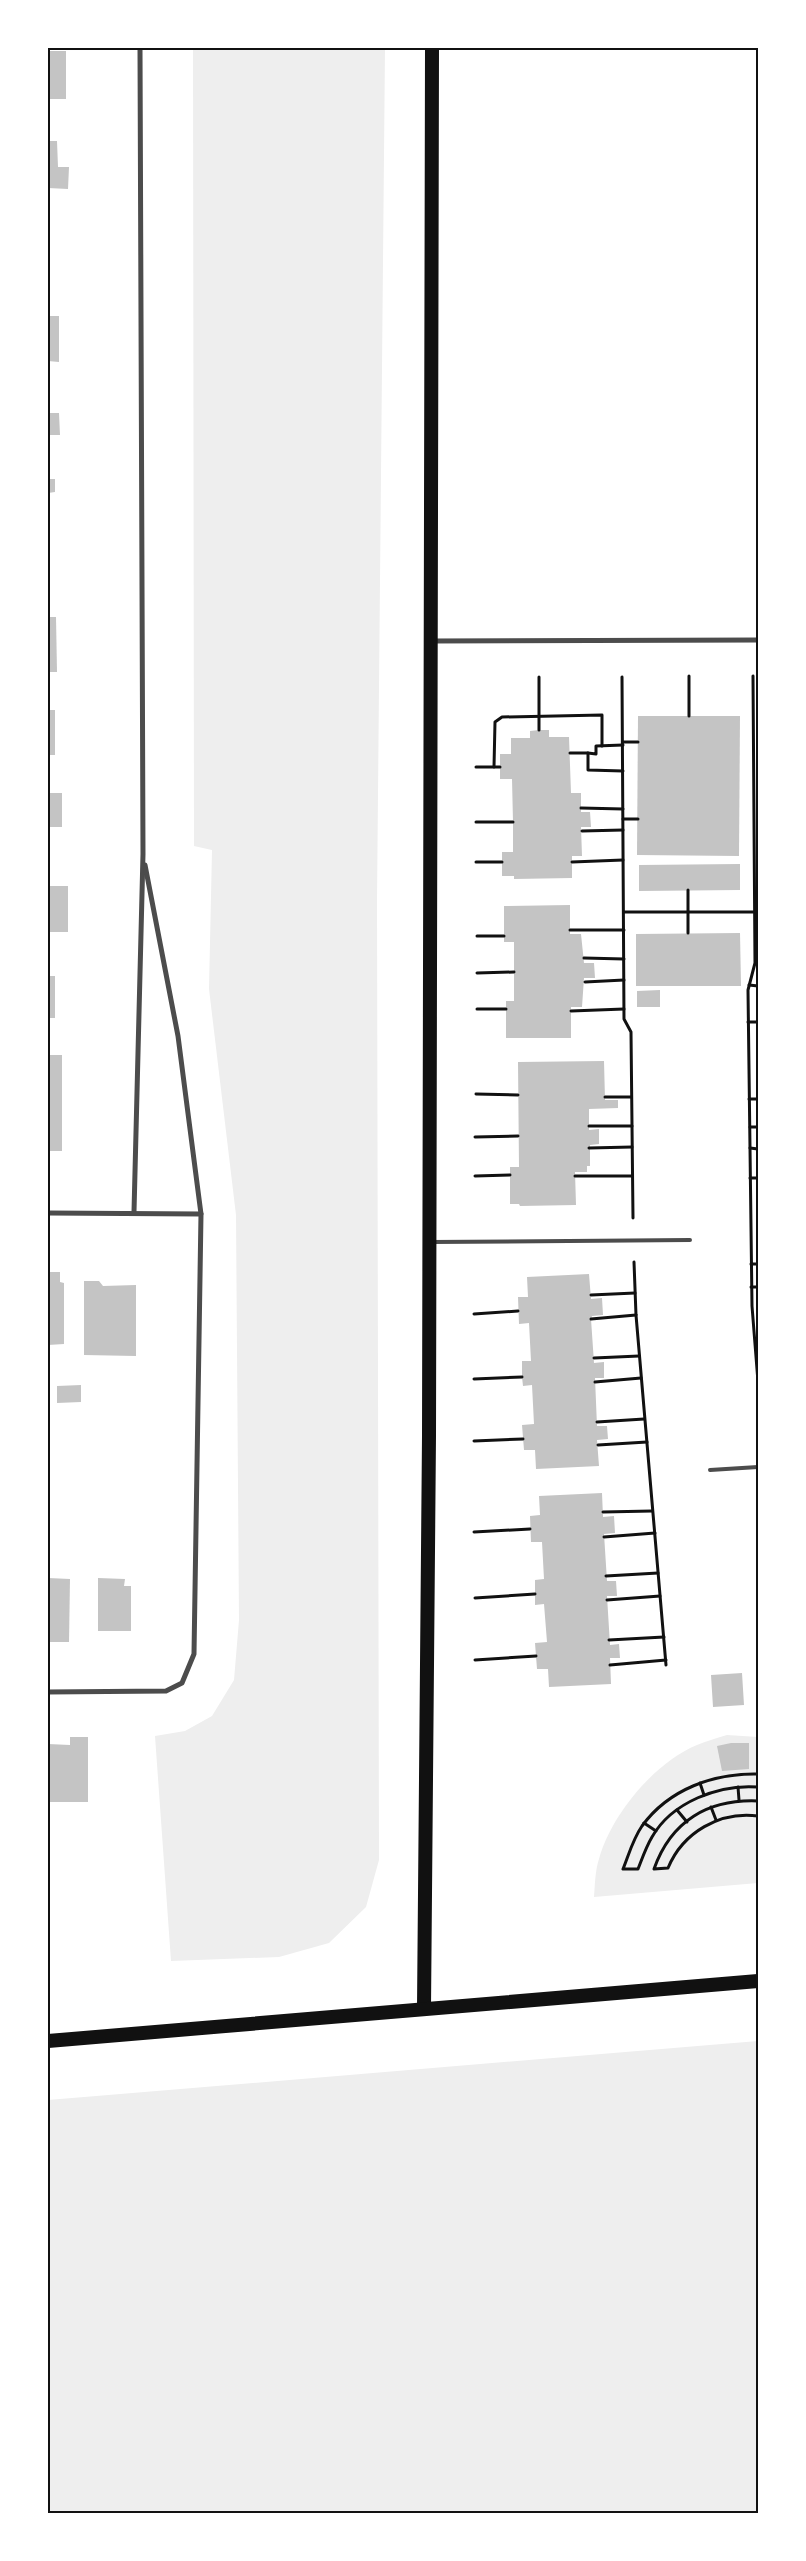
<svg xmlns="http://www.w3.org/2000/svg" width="806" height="2561" font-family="'Public Sans',sans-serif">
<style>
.green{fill:#eee}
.building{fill:#c4c4c4}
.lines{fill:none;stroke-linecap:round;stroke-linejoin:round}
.path{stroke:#111;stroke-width:3}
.service{stroke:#4c4c4c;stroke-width:4}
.minor{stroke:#4c4c4c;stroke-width:5}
.trunk{stroke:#111;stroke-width:14}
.neatline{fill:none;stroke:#111;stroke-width:2}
</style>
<rect width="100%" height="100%" fill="#fff"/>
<g class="green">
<path d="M193 48H385L377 901 379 1860 366 1907 329 1943 279 1957 171 1961 155 1736 185 1731 212 1716 234 1680 239 1620 236 1215 209 989 212 850 194 846Z"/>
<path d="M727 1735 758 1737V1883L594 1897C595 1885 595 1871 599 1859 611 1815 655 1762 697 1745 706 1741 717 1738 727 1735Z"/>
<path d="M758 2041V2513H48V2100Z"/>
</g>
<g class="building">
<rect x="48" y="51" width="18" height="48"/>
<path d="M48 141H57L58 167H69L68 189 48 188Z"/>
<path d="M48 316H59V362L48 361Z"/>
<path d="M48 389H50V413H59L60 435H48Z"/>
<path d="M48 479H55V492L48 493Z"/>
<path d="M48 617H56L57 672H48Z"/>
<rect x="48" y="710" width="7" height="45"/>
<path d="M638 716H740L739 856 637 855Z"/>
<path d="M539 730H549V737H569L571 793H581V812H590L591 827H581L582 856H572V878L514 879V876H502V852H513V822L512 779H500V754H511V738H530V731Z"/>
<rect x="48" y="793" width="14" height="34"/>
<path d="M740 864V890L639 891V865Z"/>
<rect x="48" y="886" width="20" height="46"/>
<path d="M570 905V934H581L584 963H594L595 978H584L582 1007H571V1038H506V1001H514V942H504V906Z"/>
<path d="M740 933 741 986H636V934Z"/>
<rect x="48" y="976" width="7" height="42"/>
<path d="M660 990V1007H637V991Z"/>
<rect x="48" y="1055" width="14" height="96"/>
<path d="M604 1061 605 1100H618V1108L589 1109V1130L599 1129V1144L590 1145V1166H587V1172H575L576 1205 520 1206 519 1204H510V1167H519L518 1062Z"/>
<path d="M48 1272H60V1282L64 1283V1344L48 1345Z"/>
<path d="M589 1274 591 1299 602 1298 603 1315 592 1316 591 1319 594 1363 604 1362V1378H595L597 1426H607L608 1439 597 1440 599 1466 536 1469 535 1450H524L522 1425 534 1424 532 1385 523 1386 522 1377V1361H531L529 1323 519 1324 518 1297H528L527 1277Z"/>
<path d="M84 1281H99L103 1286 136 1285V1356L84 1355Z"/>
<path d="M81 1385V1402L57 1403V1386Z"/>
<path d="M602 1493 603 1517 614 1516 615 1533 604 1534 607 1581H616L617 1596H607L610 1645 619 1644 620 1658H610L611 1684 549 1687 548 1669H537L535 1643 547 1642 544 1604 535 1605V1580L544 1579 542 1542H531L530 1516 540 1515 539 1496Z"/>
<path d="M48 1578 70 1579 69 1642H48Z"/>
<path d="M98 1578 125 1579 124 1586H131V1631H98Z"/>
<path d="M742 1673 744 1705 713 1707 711 1675Z"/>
<path d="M70 1737H88V1802H48V1744L70 1745Z"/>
<path d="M731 1743H749V1769L722 1771 717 1746Z"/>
</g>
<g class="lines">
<g class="path">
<path d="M753 676 755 963 748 990 752 1306 758 1382"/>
<path d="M622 677 624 1019 631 1032 633 1218"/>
<path d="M689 716V676"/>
<path d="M539 730V677"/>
<path d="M623 742H638"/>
<path d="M570 753H588V770L623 771"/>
<path d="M588 753 596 754V746L623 745"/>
<path d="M476 767H500"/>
<path d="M494 767 495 722 502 717 602 715V746"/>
<path d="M581 808 623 809"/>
<path d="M623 819H638"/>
<path d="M476 822H513"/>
<path d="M582 831 623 830"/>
<path d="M476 862H502"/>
<path d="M572 862 623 860"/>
<path d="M688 890V933"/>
<path d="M624 912H755"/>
<path d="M570 930H624"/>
<path d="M477 936H504"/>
<path d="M584 958 624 959"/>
<path d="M477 973 514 972"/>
<path d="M585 982 624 980"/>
<path d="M749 985 758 986"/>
<path d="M477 1009H506"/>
<path d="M571 1011 624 1009"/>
<path d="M748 1022H758"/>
<path d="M476 1094 518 1095"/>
<path d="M605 1097H631"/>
<path d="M749 1099H758"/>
<path d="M589 1126H632"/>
<path d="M750 1127H758"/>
<path d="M475 1137 518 1136"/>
<path d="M589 1148 632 1147"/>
<path d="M750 1148 758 1149"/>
<path d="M475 1176 510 1175"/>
<path d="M575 1176H632"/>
<path d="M750 1178H758"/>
<path d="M634 1262 636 1315 666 1665"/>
<path d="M751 1264H758"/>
<path d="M751 1287H758"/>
<path d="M591 1295 635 1293"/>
<path d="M474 1314 518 1311"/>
<path d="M591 1319 636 1315"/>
<path d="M594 1358 639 1356"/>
<path d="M474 1379 522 1377"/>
<path d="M595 1382 641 1378"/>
<path d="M597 1422 644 1419"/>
<path d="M474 1441 523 1439"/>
<path d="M598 1445 647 1442"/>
<path d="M603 1512 652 1511"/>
<path d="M474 1532 530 1529"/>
<path d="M604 1537 655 1533"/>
<path d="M606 1576 658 1573"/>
<path d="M475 1598 535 1594"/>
<path d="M607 1600 660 1596"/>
<path d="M609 1640 664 1637"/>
<path d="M475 1660 536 1656"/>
<path d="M610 1665 666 1660"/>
<path d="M758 1774C714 1773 669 1789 642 1826 633 1839 629 1854 623 1869H638C642 1859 646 1847 652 1837 672 1802 719 1784 758 1787"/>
<path d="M700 1783 704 1795"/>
<path d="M738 1787 739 1800"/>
<path d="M758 1801C708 1799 671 1821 654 1869L668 1868C683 1832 720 1811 758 1816"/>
<path d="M711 1807 716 1820"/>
<path d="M677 1810 687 1822"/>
<path d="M644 1823 656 1831"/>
</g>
<g class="service">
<path d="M431 1242 690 1240"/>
<path d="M710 1470 758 1467"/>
</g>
<g class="minor">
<path d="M432 641 758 640"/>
<path d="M134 1212 143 854 140 48"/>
<path d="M48 1213 201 1214"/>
<path d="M48 1692 166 1691 182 1683 194 1654 201 1214 178 1036 145 865"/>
</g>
<g class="trunk">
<path d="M424 2008 429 1436 432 48"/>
<path d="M48 2041 758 1981"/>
</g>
</g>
<rect width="806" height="2561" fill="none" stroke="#ffffff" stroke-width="98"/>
<rect x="49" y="49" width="708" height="2463" class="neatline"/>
</svg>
